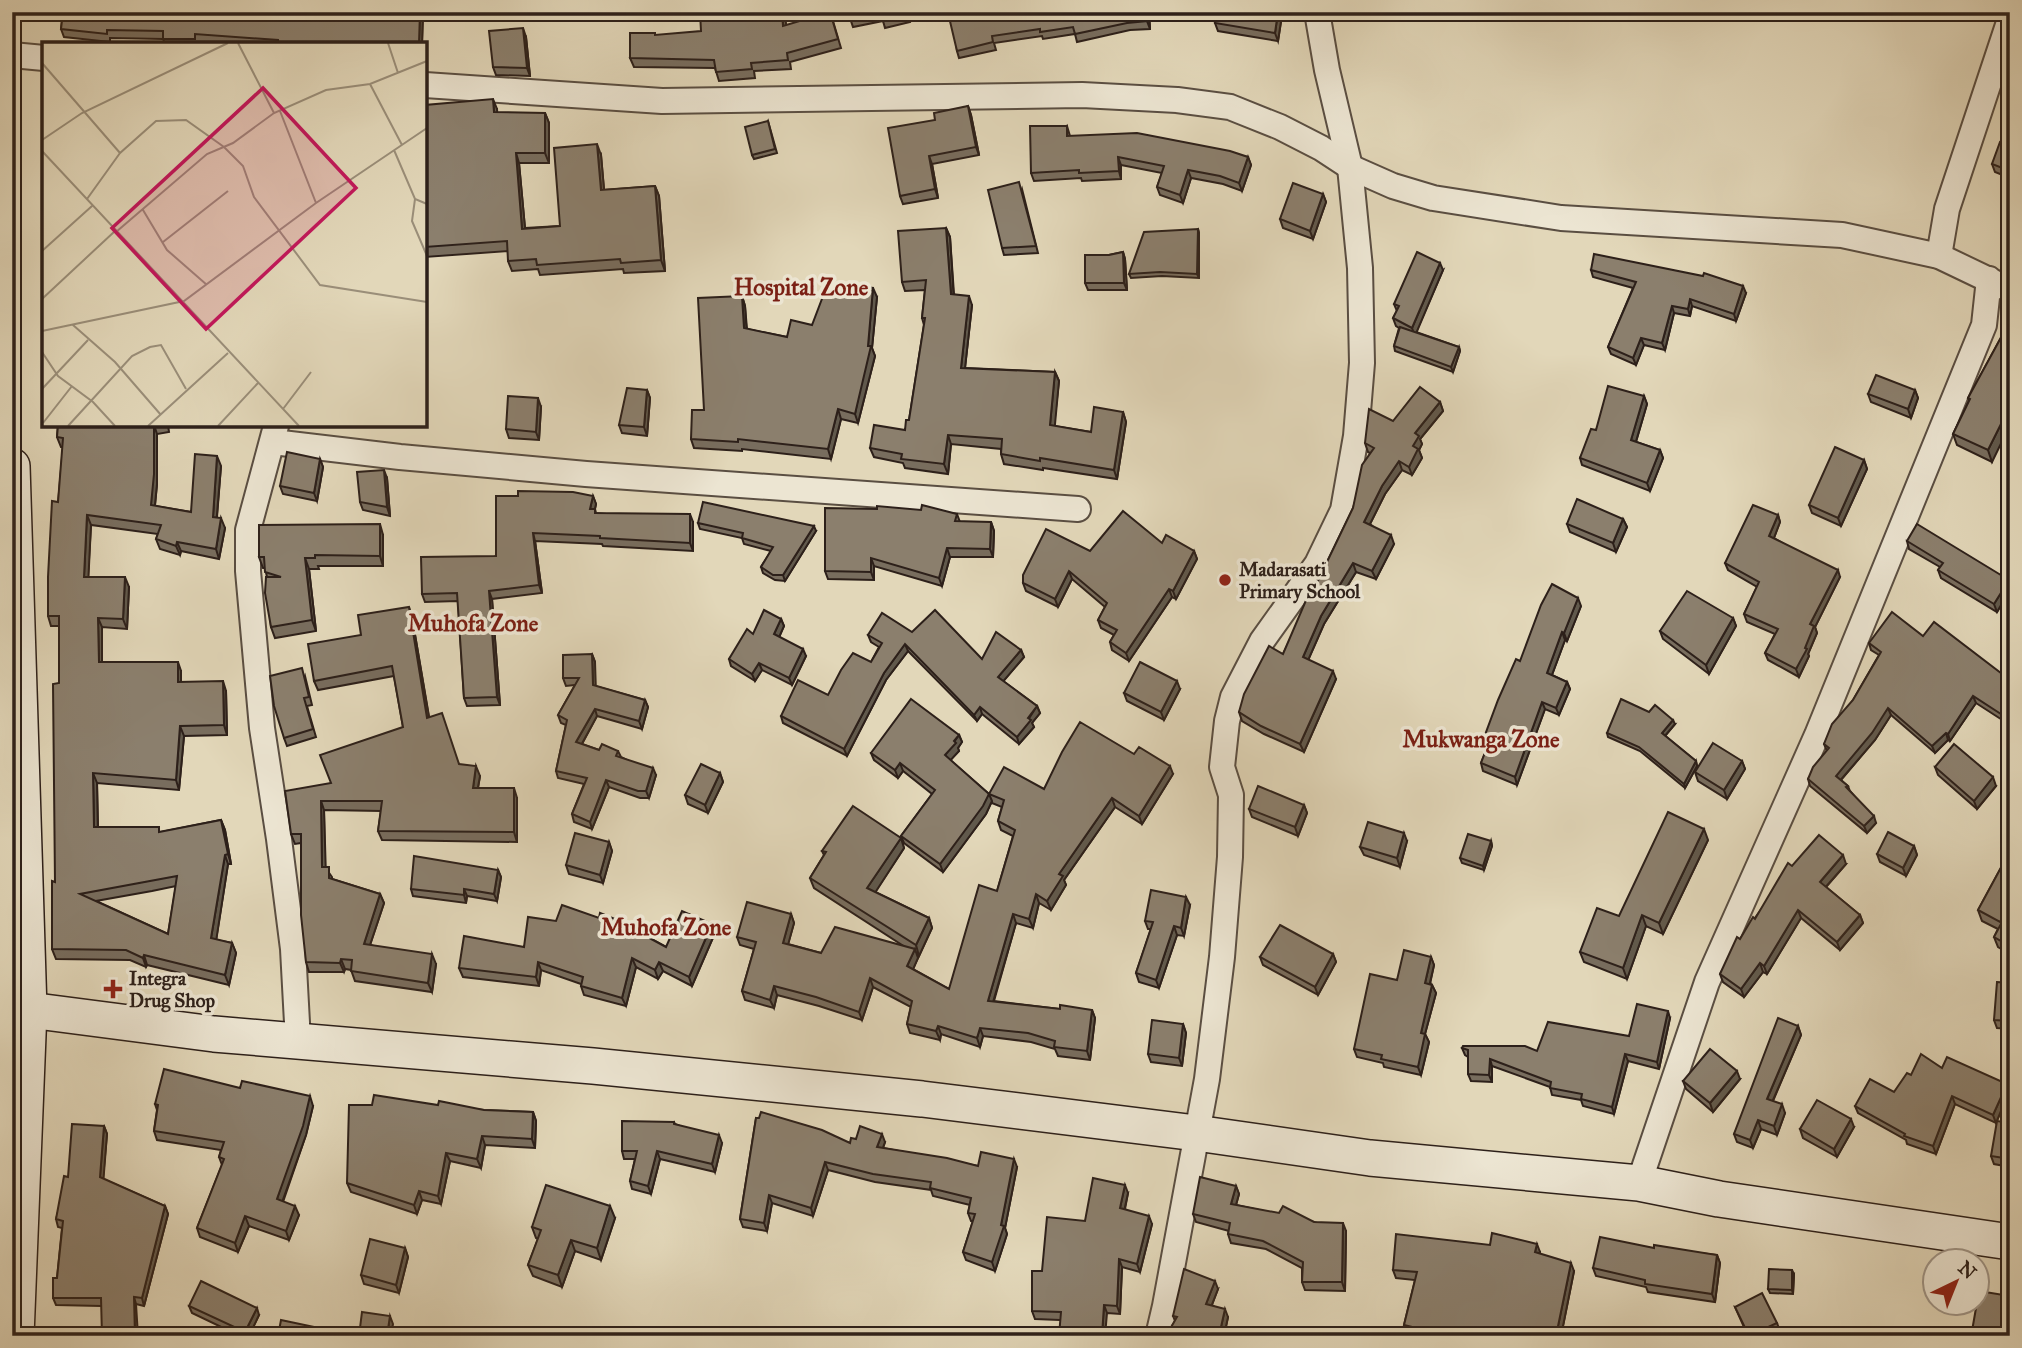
<svg xmlns="http://www.w3.org/2000/svg" width="2022" height="1348" font-family="'IM FELL Great Primer',serif">
<style>
.lines{fill:none;stroke-linecap:round;stroke-linejoin:round}
.street-casing{stroke:#5a4e42;stroke-width:28}
.secondary-casing{stroke:#2d201a;stroke-width:38}
.street{stroke:#ece5d2;stroke-width:24}
.secondary{stroke:#ece5d2;stroke-width:35}
.wall{fill:#786d5e;stroke:#2d201a;stroke-width:2;fill-rule:evenodd}
.shaded-wall{fill:#61594c;stroke:#2d201a;stroke-width:2}
.building{fill:#8b7f6d;stroke:#2d201a;stroke-width:2;fill-rule:evenodd}
.poi-dot{fill:#8f2418;stroke:#ece5d2;stroke-width:2.5}
.labels{text-anchor:middle;stroke-width:7;stroke-linejoin:round;paint-order:stroke}
.poi-label{font-size:19px;font-weight:bold;fill:#2d201a;stroke:#ece5d2;text-anchor:start}
.quarter-label{font-size:23px;font-weight:bold;fill:#7a1f14;stroke:#ece5d2}
.inset-road{fill:none;stroke:#9a8e79;stroke-width:2}
.view{fill:#c2185b;fill-opacity:0.15;stroke:#c2185b;stroke-width:3.5}
.inset-edge{fill:none;stroke:#2d201a;stroke-width:3.5}
</style>
<rect width="100%" height="100%" fill="#e2d7b9"/>
<filter id="stains"><feTurbulence type="fractalNoise" baseFrequency=".00286" numOctaves="4"/><feColorMatrix values="0 0 0 0 .2 0 0 0 0 .09 0 0 0 0 .02 0 0 0 .5 -.17"/></filter>
<radialGradient id="worn" r=".72"><stop offset=".6" stop-color="#630" stop-opacity="0"/><stop offset="1" stop-color="#630" stop-opacity=".3"/></radialGradient>
<g class="lines">
<defs>
<g id="street">
<path d="M12 55 44 58"/>
<path d="M425 85 662 101 1082 95 1177 100 1230 107 1280 127 1321 148 1350 167 1393 186 1433 198 1561 218 1842 235 1939 256 2010 290"/>
<path d="M1939 256 1947 209 2010 19"/>
<path d="M276 426 248 530V571L262 728 279 839 293 949 298 1041"/>
<path d="M273 442 400 457 586 474 1078 509"/>
<path d="M1639 1183 1707 982 1817 735 1984 325 1989 279"/>
<path d="M1158 1336 1165 1306 1207 1079 1222 957 1230 857 1231 795 1222 767 1227 721 1233 697 1262 641 1317 564 1343 510 1356 436 1362 363 1360 268 1350 167 1327 70 1317 12"/>
</g>
<g id="secondary">
<path d="M12 466 29 1010 16 1336"/>
<path d="M12 1000 29 1010 214 1034 593 1066 922 1099 1196 1133 1370 1158 1639 1183 1719 1199 2010 1242"/>
</g>
</defs>
<use href="#street" class="street-casing"/>
<use href="#secondary" class="secondary-casing"/>
<use href="#street" class="street"/>
<use href="#secondary" class="secondary"/>
</g>
<g class="wall">
<path d="M63 12H423L422 44H221L198 42V44H165L163 39 110 38V42L64 37 61 29Z"/>
<path d="M848 12H908L910 22 885 28 883 21 853 27Z"/>
<path d="M953 12H1149L1150 29 1130 30 1077 42 1075 34 1043 39 1042 36 994 43 996 50 959 58 957 51Z"/>
<path d="M1282 15 1278 41 1218 31 1215 23Z"/>
<path d="M833 21 841 48 790 62 791 69 754 71 755 78 719 81 715 68 634 67 630 58 786 26Z"/>
<path d="M526 37 530 76 496 75 493 67Z"/>
<path d="M425 105 497 109V113H545L549 123V163H519L525 228 560 226 601 155 604 190 655 186 659 196 665 271 624 273 623 269 540 275 538 269 512 271 508 261V251L425 257Z"/>
<path d="M968 106 971 115 979 155 932 164 938 198 903 204 900 196 935 120Z"/>
<path d="M768 121 777 153 754 159 752 155Z"/>
<path d="M1067 126 1070 136 1248 157 1251 165 1242 191 1223 184 1191 178 1183 203 1160 195 1157 187 1162 173 1121 165V179L1082 181 1081 178 1034 181 1031 173Z"/>
<path d="M2010 145V178L1995 172 1992 164Z"/>
<path d="M1022 189 1038 253 1004 255 1002 248Z"/>
<path d="M1323 194 1326 202 1313 239 1283 228 1280 219Z"/>
<path d="M946 228 950 237 954 294 972 305 965 368 1055 372 1059 381 1054 426 1091 432 1123 412 1126 422 1117 479 1043 468V470L1004 464 1001 454V449L951 444 948 474 905 468 903 463 874 457 870 448 905 430 909 420 924 325 922 318 925 290 905 291 902 282Z"/>
<path d="M1198 229 1199 233V278L1162 276 1131 278 1129 274Z"/>
<path d="M1123 252 1125 259 1127 290H1088L1085 283 1109 255Z"/>
<path d="M1443 270 1416 332 1459 347 1460 351 1453 372 1395 351 1394 346 1399 328 1396 326 1393 318 1397 311 1394 304Z"/>
<path d="M1591 270 1746 293 1736 321 1692 306 1690 316 1674 313 1665 350 1644 345 1636 365 1611 354 1608 347 1633 288 1593 277Z"/>
<path d="M742 296 745 306 747 329 787 337 812 325 877 297 872 348 875 356 858 423 841 419 831 459 742 449V451L694 448 691 439 704 410Z"/>
<path d="M2010 321 1992 462 1957 445 1953 434 1969 401 1968 398Z"/>
<path d="M647 390 650 398 647 436 622 433 619 425Z"/>
<path d="M1915 390 1918 398 1911 418 1871 402 1868 394Z"/>
<path d="M1644 396 1647 404 1636 442 1660 450 1663 458 1650 491 1582 465 1580 458 1596 430Z"/>
<path d="M1440 402 1443 411 1420 439 1422 444 1419 450 1422 458 1412 475 1402 470 1385 494 1370 524 1394 544 1376 579 1356 572 1324 624 1308 660 1336 679 1304 752 1264 734 1242 721 1239 712 1283 654 1318 581 1317 577 1327 562 1353 508 1370 453 1368 452 1365 443 1393 421Z"/>
<path d="M541 407 539 440 509 438 506 429Z"/>
<path d="M58 425H168L169 432 157 434V484L155 506 191 512 221 466 217 517 225 528 219 559 181 551 180 555 160 549 156 539 158 534 91 525 88 577 129 587 127 629 102 627V662L181 671V682L226 691 227 735 184 736 179 790 97 783 98 827 161 832 221 820 225 830 231 864H228L216 940 232 943 236 953 229 985 147 965 146 967 130 960 56 959 52 949 55 882 59 683V626H51L48 616 63 447H61L57 437ZM176 886 168 934 96 901 152 891Z"/>
<path d="M320 459 323 467 317 501 283 494 280 486Z"/>
<path d="M1864 460 1867 469 1841 526 1812 513 1809 505Z"/>
<path d="M387 478 390 516 363 510 360 502Z"/>
<path d="M593 496 596 504 595 509 596 513 693 522V551L603 546 602 544 535 541 542 593 492 599 500 705 467 706 464 698 458 601 425 602 422 594 496 556Z"/>
<path d="M957 514 960 522H991L994 531 993 557H950L942 586 874 566V580L828 579 825 571Z"/>
<path d="M1778 515 1780 522 1774 538 1840 577 1815 627 1817 633 1808 654 1809 656 1799 677 1768 660 1765 653 1775 634 1747 622 1744 614 1757 587 1728 570 1725 563Z"/>
<path d="M1623 519 1627 527 1616 552 1570 532 1567 524Z"/>
<path d="M698 523 816 531 785 581 775 580 763 573 761 567 771 551 744 544 742 538 700 529Z"/>
<path d="M383 535V566H318L319 569H309L316 631 275 638 271 627 267 577 265 568H263L259 557Z"/>
<path d="M1907 541 2009 580 2010 590 1997 612 1941 578 1938 570 1940 567 1909 549Z"/>
<path d="M1162 543 1194 551 1197 559 1176 599 1172 597 1129 661 1112 650 1110 642 1114 635 1101 628 1098 620 1105 607 1072 579 1058 607 1026 591 1023 583 1090 551Z"/>
<path d="M1581 606 1567 641 1565 640 1552 675 1567 682 1570 689 1559 715 1545 709 1517 785 1483 771 1481 763 1489 743 1485 735Z"/>
<path d="M412 617 429 718 459 764 480 776 478 788 517 798V842L382 840 378 831 381 811 324 810 325 867 332 877V879L380 894 384 903 370 945 436 964 432 992 355 981 351 970 345 969 344 972H309L306 962 301 843 295 844 291 834 331 783 403 727 394 676 318 690 314 681 361 635Z"/>
<path d="M1733 618 1736 626 1709 674 1663 639 1660 631Z"/>
<path d="M781 619 784 626 779 637 806 656 792 685 762 670 755 681 731 666 729 659 753 634Z"/>
<path d="M912 632 982 659 1021 650 1024 657 1003 681 1037 706 1040 713 1032 723 1034 727 1019 744 982 714 977 721 908 651 886 680 847 756 783 723 781 716 828 695 871 662 879 647 871 642 868 635Z"/>
<path d="M1923 636 2010 680 2007 723 1976 703 1950 741 1948 740 1935 753 1891 715 1875 740 1841 780 1848 786 1850 791 1876 823 1867 833 1810 786 1808 779 1827 751 1824 744 1853 700 1879 655 1871 650 1869 643Z"/>
<path d="M592 654 595 662V686L645 700 648 707 642 729 597 716 582 744 599 750 618 751 621 757 656 775 649 798H640L609 787 592 829 574 822 572 814 584 784 558 778 556 771 566 725 561 723 558 715 575 685 566 686 563 678Z"/>
<path d="M305 676 312 705 307 706 316 737 287 746 284 738Z"/>
<path d="M1180 689 1164 720 1127 701 1124 693Z"/>
<path d="M1675 724 1665 736 1696 761 1697 766 1685 788 1640 751 1608 737 1607 733Z"/>
<path d="M959 735 962 742 958 748 959 751 950 760 989 794 1044 789 1134 754 1173 774 1142 824 1115 807 1064 880 1066 885 1051 910 1039 903 1033 928 1016 923 994 1001 1060 1009 1092 1010 1095 1018 1090 1060 1058 1056 1055 1049 1031 1042 983 1036 980 1047 941 1034 940 1040 910 1033 907 1024 911 1007 873 987 862 1020 819 1006 777 995 774 1008 745 1000 742 991 754 949 740 945 737 937 791 914 794 923 788 944 821 953 905 947 814 888 810 878 824 855 822 851 901 838 904 848 875 892 929 918 932 928 919 956 917 954 918 958 913 969 949 989 997 891 1013 836 1001 830 998 821 1002 807 992 803V801L986 814 943 872 904 843 901 836 932 794 903 771 898 778 874 760 871 753Z"/>
<path d="M1742 761 1745 769 1727 799 1698 781 1695 772Z"/>
<path d="M1935 767 1996 786 1977 809 1938 775Z"/>
<path d="M720 773 723 782 708 813 688 804 685 795Z"/>
<path d="M2010 788V812L2007 810 2003 799Z"/>
<path d="M1304 805 1307 813 1298 836 1252 817 1249 809Z"/>
<path d="M1708 840 1663 934 1646 926 1627 979 1584 962 1580 952 1619 916Z"/>
<path d="M1407 841 1400 867 1364 855 1360 847Z"/>
<path d="M1491 841 1492 846 1484 870 1462 863 1460 858Z"/>
<path d="M609 842 612 851 603 883 569 874 566 865Z"/>
<path d="M1914 846 1917 855 1906 876 1880 862 1877 854Z"/>
<path d="M2010 851V954L1998 947 1994 937 1998 929 1982 921 1978 910Z"/>
<path d="M1846 864 1826 887 1860 915 1863 923 1840 950 1801 918 1767 974 1763 972 1744 997 1723 982 1720 974 1740 939 1792 866Z"/>
<path d="M498 870 501 877 497 901 467 896 466 903 413 896 411 889Z"/>
<path d="M1190 905 1184 936 1177 935 1159 988 1139 982 1136 973 1151 929H1148L1145 921Z"/>
<path d="M556 921 633 929 666 947 715 933 692 986 663 971 658 979 636 967 626 1006 584 995 581 986V984L541 970 539 986 463 977 459 968 524 947Z"/>
<path d="M1333 954 1336 962 1318 995 1263 965 1260 957Z"/>
<path d="M1431 957 1434 965 1430 984 1432 985 1436 993 1425 1034 1429 1042 1421 1075 1384 1067 1383 1063 1357 1057 1354 1049 1397 980Z"/>
<path d="M2010 983V1029L1997 1028 1994 1020Z"/>
<path d="M1670 1018 1659 1069 1628 1061 1614 1114 1583 1106 1581 1100 1552 1095 1550 1087 1492 1066V1082L1471 1081 1468 1074V1057L1465 1055 1462 1048 1537 1051 1629 1036Z"/>
<path d="M1183 1024 1186 1033 1182 1066 1151 1062 1148 1054Z"/>
<path d="M1798 1026 1801 1035 1773 1101 1785 1113 1777 1135 1761 1129 1753 1148 1737 1142 1734 1134Z"/>
<path d="M1942 1068 2007 1084 2009 1092 1996 1123 1955 1104 1936 1154 1907 1144 1906 1140 1858 1113 1855 1106 1894 1092 1911 1075Z"/>
<path d="M1740 1079 1713 1112 1686 1089 1683 1081Z"/>
<path d="M240 1088 313 1106 306 1135 283 1202 299 1215 289 1240 249 1226 238 1252 200 1237 197 1228 222 1165 219 1157 221 1150 157 1140 154 1131 157 1110 155 1104Z"/>
<path d="M372 1105H438L484 1110 533 1112 536 1121 535 1148 485 1145 481 1168 450 1161 441 1204 422 1200 417 1214 351 1192 347 1183Z"/>
<path d="M756 1118 850 1143 856 1139 885 1142 883 1148 978 1166 1017 1167 1005 1228 1007 1234 995 1271 966 1260 963 1252 973 1221H971L968 1213 970 1205 933 1196 931 1190 875 1182 828 1170 813 1216 772 1203 767 1231 743 1227 740 1219Z"/>
<path d="M674 1122 675 1124 722 1143 715 1172 660 1159 651 1194 632 1189 630 1181 635 1159H624L622 1151Z"/>
<path d="M2010 1123V1167L1994 1164 1991 1156Z"/>
<path d="M104 1126 107 1134 103 1179 165 1206 168 1214 144 1306 136 1304 101 1306 56 1305 53 1298 57 1278 62 1228 58 1227 56 1219 68 1177Z"/>
<path d="M1854 1127 1837 1157 1803 1138 1800 1129Z"/>
<path d="M1236 1186 1239 1194 1236 1205 1314 1222 1346 1231 1345 1291 1305 1290 1302 1282V1268L1266 1249 1231 1243 1228 1234 1229 1231 1196 1222 1193 1214Z"/>
<path d="M1128 1193 1125 1209 1152 1224 1140 1272 1122 1267 1120 1314 1107 1313 1060 1320 1035 1319 1032 1311 1042 1271 1085 1221Z"/>
<path d="M615 1218 601 1260 575 1251 562 1287 533 1276 528 1265 538 1239 536 1238 532 1227Z"/>
<path d="M405 1248 408 1257 399 1293 364 1284 361 1275Z"/>
<path d="M1654 1248 1717 1255 1720 1263 1715 1302 1648 1292 1646 1287 1596 1276 1593 1268Z"/>
<path d="M1540 1252V1254L1574 1271 1561 1336H1416L1407 1334 1404 1325 1415 1280 1396 1278 1393 1270Z"/>
<path d="M1794 1274 1793 1294 1770 1293 1768 1289Z"/>
<path d="M1218 1289 1212 1305 1228 1317 1224 1336H1173L1170 1329 1175 1321 1173 1316Z"/>
<path d="M2010 1296V1336H1974L1972 1331Z"/>
<path d="M189 1306 259 1315 249 1336H240L192 1313Z"/>
<path d="M1735 1307 1777 1323 1780 1331 1770 1336H1748Z"/>
</g>
<g class="shaded-wall">
<path d="M420 12H423L422 44H419Z"/>
<path d="M782 12H785L787 35 783 26Z"/>
<path d="M1147 12H1149L1150 29 1147 21Z"/>
<path d="M1278 12H1281L1282 15 1278 41 1275 33Z"/>
<path d="M523 28 526 37 530 76 527 68Z"/>
<path d="M493 99 497 109 498 123 494 112Z"/>
<path d="M968 106 971 115 979 155 976 147Z"/>
<path d="M545 113 549 123V163L545 153Z"/>
<path d="M597 144 601 155 605 200 601 190Z"/>
<path d="M516 153 519 163 526 239 522 229Z"/>
<path d="M929 156 932 164 938 198 935 189Z"/>
<path d="M1118 157 1121 165V179L1119 171Z"/>
<path d="M1248 157 1251 165 1242 191 1239 183Z"/>
<path d="M1188 170 1191 178 1183 203 1180 195Z"/>
<path d="M655 186 659 196 665 271 661 260Z"/>
<path d="M1323 194 1326 202 1313 239 1310 231Z"/>
<path d="M946 228 950 237 954 303 951 294Z"/>
<path d="M1198 229 1199 233V278L1197 274Z"/>
<path d="M1123 252 1125 259 1127 290 1124 283Z"/>
<path d="M1440 263 1443 270 1415 336 1412 328Z"/>
<path d="M1743 286 1746 293 1736 321 1734 314Z"/>
<path d="M873 288 877 297 872 348 875 356 858 423 855 414 868 346Z"/>
<path d="M742 296 745 306 747 338 744 328Z"/>
<path d="M969 296 972 305 964 377 961 368Z"/>
<path d="M1690 299 1692 306 1690 316 1688 309Z"/>
<path d="M1672 306 1674 313 1665 350 1662 343Z"/>
<path d="M1641 338 1644 345 1636 365 1633 358Z"/>
<path d="M1459 347 1460 351 1453 372 1451 367Z"/>
<path d="M1055 372 1059 381 1054 435 1050 425Z"/>
<path d="M647 390 650 398 647 436 644 427Z"/>
<path d="M1915 390 1918 398 1911 418 1908 409Z"/>
<path d="M1644 396 1647 404 1634 448 1631 440Z"/>
<path d="M538 398 541 407 539 440 536 432Z"/>
<path d="M1440 402 1443 411 1420 439 1422 444 1419 450 1422 458 1412 475 1409 467 1415 433Z"/>
<path d="M2010 406V425L1992 462 1988 450Z"/>
<path d="M838 409 841 419 831 459 828 449Z"/>
<path d="M1123 412 1126 422 1117 479 1114 470Z"/>
<path d="M154 425 157 434V484L154 514 151 505Z"/>
<path d="M948 435 951 444 948 474 944 464Z"/>
<path d="M1660 450 1663 458 1650 491 1647 483Z"/>
<path d="M217 456 221 466 216 526 213 517Z"/>
<path d="M320 459 323 467 317 501 314 493Z"/>
<path d="M1864 460 1867 469 1841 526 1838 518Z"/>
<path d="M1399 461 1402 470 1385 494 1367 530 1364 522 1382 486Z"/>
<path d="M384 470 387 478 390 516 387 507Z"/>
<path d="M593 496 596 504 593 517 590 509Z"/>
<path d="M690 514 693 522V551L690 543Z"/>
<path d="M87 515 91 525 88 586 84 577Z"/>
<path d="M1778 515 1780 522 1772 543 1769 536Z"/>
<path d="M221 518 225 528 219 559 216 549Z"/>
<path d="M1623 519 1627 527 1616 552 1613 543Z"/>
<path d="M991 522 994 531 993 557 990 549Z"/>
<path d="M380 524 383 535V566L380 556Z"/>
<path d="M814 526 816 531 785 581 783 575Z"/>
<path d="M533 533 535 541 542 593 539 585Z"/>
<path d="M1391 535 1394 544 1376 579 1372 571Z"/>
<path d="M177 542 181 551 180 555 176 546Z"/>
<path d="M947 548 950 557 942 586 939 578Z"/>
<path d="M1194 551 1197 559 1176 599 1173 591Z"/>
<path d="M305 558 309 569 316 631 312 620Z"/>
<path d="M871 558 874 566V580L871 572Z"/>
<path d="M1353 563 1356 572 1324 624 1306 665 1303 657 1321 616Z"/>
<path d="M1838 570 1840 577 1815 627 1817 633 1808 654 1809 656 1799 677 1796 669 1805 648 1810 624Z"/>
<path d="M1069 571 1072 579 1058 607 1055 599Z"/>
<path d="M125 577 129 587 127 629 123 619Z"/>
<path d="M2009 580 2010 590 1997 612 1994 604Z"/>
<path d="M1169 589 1172 597 1129 661 1126 653Z"/>
<path d="M489 591 492 599 500 705 497 697Z"/>
<path d="M1578 598 1581 606 1567 641 1564 633Z"/>
<path d="M409 607 412 617 431 728 427 718Z"/>
<path d="M98 618 102 627V672L99 662Z"/>
<path d="M1733 618 1736 626 1709 674 1706 665Z"/>
<path d="M781 619 784 626 777 642 774 634Z"/>
<path d="M1562 632 1565 640 1550 680 1547 673Z"/>
<path d="M905 644 908 651 886 680 847 756 844 749 884 673Z"/>
<path d="M803 649 806 656 792 685 789 678Z"/>
<path d="M1021 650 1024 657 1001 684 998 677Z"/>
<path d="M592 654 595 662 596 693 593 685Z"/>
<path d="M178 662 181 671V692L178 682Z"/>
<path d="M759 663 762 670 755 681 752 674Z"/>
<path d="M1333 671 1336 679 1304 752 1300 744Z"/>
<path d="M223 681 226 691 227 735 224 725Z"/>
<path d="M1177 681 1180 689 1164 720 1161 712Z"/>
<path d="M1567 682 1570 689 1559 715 1556 708Z"/>
<path d="M1973 696 1976 703 1950 741 1948 734Z"/>
<path d="M645 700 648 707 642 729 639 721Z"/>
<path d="M1542 702 1545 709 1517 785 1515 777Z"/>
<path d="M1037 706 1040 713 1032 723 1034 727 1019 744 1017 737Z"/>
<path d="M980 707 982 714 977 721 974 715Z"/>
<path d="M1888 708 1891 715 1875 740 1838 783 1836 776Z"/>
<path d="M2010 708V719L2007 723 2004 716Z"/>
<path d="M595 709 597 716 579 749 576 742Z"/>
<path d="M1673 720 1675 724 1664 737 1662 733Z"/>
<path d="M180 726 184 736 179 790 176 780Z"/>
<path d="M1946 733 1948 740 1935 753 1932 746Z"/>
<path d="M959 735 962 742 958 748 959 751 948 763 945 755Z"/>
<path d="M1696 761 1697 766 1685 788 1684 784Z"/>
<path d="M1742 761 1745 769 1727 799 1724 790Z"/>
<path d="M900 763 903 771 898 778 895 770Z"/>
<path d="M476 766 480 776 476 798 473 788Z"/>
<path d="M1170 766 1173 774 1142 824 1139 816Z"/>
<path d="M653 768 656 775 649 798 646 791Z"/>
<path d="M93 773 97 783 98 837 94 827Z"/>
<path d="M720 773 723 782 708 813 705 805Z"/>
<path d="M1993 777 1996 786 1977 809 1974 801Z"/>
<path d="M606 780 609 787 592 829 590 822Z"/>
<path d="M514 788 517 798V842L514 832Z"/>
<path d="M989 794 992 801 986 814 943 872 940 864Z"/>
<path d="M1112 798 1115 807 1064 880 1066 885 1051 910 1047 901 1059 874Z"/>
<path d="M321 801 324 810 326 877 322 867Z"/>
<path d="M1304 805 1307 813 1298 836 1295 827Z"/>
<path d="M1874 816 1876 823 1867 833 1864 826Z"/>
<path d="M221 820 225 830 231 864 228 854Z"/>
<path d="M1704 829 1708 840 1663 934 1659 923Z"/>
<path d="M1404 833 1407 841 1400 867 1397 858Z"/>
<path d="M901 838 904 848 871 899 867 888Z"/>
<path d="M1491 841 1492 846 1484 870 1483 866Z"/>
<path d="M609 842 612 851 603 883 600 875Z"/>
<path d="M1914 846 1917 855 1906 876 1903 868Z"/>
<path d="M225 855 228 864 215 948 211 938Z"/>
<path d="M1843 855 1846 864 1823 890 1820 882Z"/>
<path d="M498 870 501 877 497 901 494 894Z"/>
<path d="M464 889 467 896 466 903 464 895Z"/>
<path d="M380 894 384 903 367 954 364 944Z"/>
<path d="M1036 894 1039 903 1033 928 1029 919Z"/>
<path d="M1186 897 1190 905 1184 936 1181 928Z"/>
<path d="M1798 910 1801 918 1767 974 1764 966Z"/>
<path d="M791 914 794 923 786 952 783 943Z"/>
<path d="M1013 914 1016 923 991 1009 988 1001Z"/>
<path d="M1642 915 1646 926 1627 979 1623 968Z"/>
<path d="M1860 915 1863 923 1840 950 1837 942Z"/>
<path d="M929 918 932 928 919 956 916 945Z"/>
<path d="M712 924 715 933 692 986 689 977Z"/>
<path d="M1174 926 1177 935 1159 988 1156 980Z"/>
<path d="M232 943 236 953 229 985 225 975Z"/>
<path d="M915 949 918 958 911 974 907 966Z"/>
<path d="M432 954 436 964 432 992 428 983Z"/>
<path d="M1333 954 1336 962 1318 995 1315 987Z"/>
<path d="M144 955 147 965 146 967 143 958Z"/>
<path d="M1431 957 1434 965 1428 991 1425 983Z"/>
<path d="M632 958 636 967 626 1006 622 998Z"/>
<path d="M341 959 345 969 344 972 340 963Z"/>
<path d="M538 962 541 970 539 986 536 977Z"/>
<path d="M659 962 663 971 658 979 655 970Z"/>
<path d="M1760 963 1763 972 1744 997 1741 989Z"/>
<path d="M870 978 873 987 862 1020 859 1012Z"/>
<path d="M1432 985 1436 993 1425 1034 1429 1042 1421 1075 1418 1067 1421 1033Z"/>
<path d="M774 986 777 995 774 1008 770 1000Z"/>
<path d="M1092 1010 1095 1018 1090 1060 1087 1051Z"/>
<path d="M1668 1011 1670 1018 1659 1069 1657 1062Z"/>
<path d="M1183 1024 1186 1033 1182 1066 1179 1058Z"/>
<path d="M938 1026 941 1034 940 1040 936 1031Z"/>
<path d="M1798 1026 1801 1035 1770 1107 1767 1099Z"/>
<path d="M980 1028 983 1036 980 1047 977 1038Z"/>
<path d="M1625 1054 1628 1061 1614 1114 1612 1107Z"/>
<path d="M1490 1059 1492 1066V1082L1489 1075Z"/>
<path d="M1737 1071 1740 1079 1713 1112 1710 1103Z"/>
<path d="M2007 1084 2009 1092 1996 1123 1993 1115Z"/>
<path d="M310 1096 313 1106 306 1135 280 1208 277 1199Z"/>
<path d="M1952 1096 1955 1104 1936 1154 1933 1146Z"/>
<path d="M1782 1104 1785 1113 1777 1135 1774 1126Z"/>
<path d="M533 1112 536 1121 535 1148 532 1139Z"/>
<path d="M1851 1119 1854 1127 1837 1157 1834 1149Z"/>
<path d="M1758 1120 1761 1129 1753 1148 1750 1140Z"/>
<path d="M104 1126 107 1134 103 1185 100 1177Z"/>
<path d="M882 1134 885 1142 880 1156 877 1147Z"/>
<path d="M719 1135 722 1143 715 1172 712 1164Z"/>
<path d="M482 1136 485 1145 481 1168 477 1159Z"/>
<path d="M657 1151 660 1159 651 1194 648 1186Z"/>
<path d="M446 1153 450 1161 441 1204 438 1196Z"/>
<path d="M1014 1159 1017 1167 1005 1228 1007 1234 995 1271 992 1262 1001 1225Z"/>
<path d="M825 1162 828 1170 813 1216 811 1208Z"/>
<path d="M1125 1185 1128 1193 1123 1216 1120 1208Z"/>
<path d="M1236 1186 1239 1194 1234 1212 1231 1204Z"/>
<path d="M419 1191 422 1200 417 1214 414 1205Z"/>
<path d="M769 1195 772 1203 767 1231 764 1223Z"/>
<path d="M165 1206 168 1214 144 1306 142 1298Z"/>
<path d="M295 1206 299 1215 289 1240 286 1231Z"/>
<path d="M610 1206 615 1218 601 1260 597 1248Z"/>
<path d="M245 1216 249 1226 238 1252 235 1243Z"/>
<path d="M1149 1216 1152 1224 1140 1272 1137 1264Z"/>
<path d="M1343 1223 1346 1231 1345 1291 1342 1282Z"/>
<path d="M571 1240 575 1251 562 1287 558 1275Z"/>
<path d="M1537 1244 1540 1252 1538 1261 1535 1252Z"/>
<path d="M405 1248 408 1257 399 1293 396 1285Z"/>
<path d="M1717 1255 1720 1263 1715 1302 1712 1294Z"/>
<path d="M1119 1259 1122 1267 1120 1314 1117 1306Z"/>
<path d="M1571 1263 1574 1271 1561 1336H1556Z"/>
<path d="M1792 1270 1794 1274 1793 1294 1792 1290Z"/>
<path d="M1215 1281 1218 1289 1209 1312 1206 1304Z"/>
<path d="M134 1297 136 1304 138 1336H135Z"/>
<path d="M1104 1305 1107 1313 1105 1336H1102Z"/>
<path d="M257 1308 259 1315 249 1336H246L245 1332Z"/>
<path d="M1225 1309 1228 1317 1224 1336H1219Z"/>
<path d="M390 1316 393 1324 391 1336H387Z"/>
</g>
<g class="building">
<path d="M63 12H420L419 44H278V40L195 34V39H163V31L107 30V34L61 29Z"/>
<path d="M700 12H782L783 26 830 12 838 39 787 53 788 60 751 63 752 69 716 72 714 60 630 58V33H655V35L701 31Z"/>
<path d="M848 12H907L908 15 883 21 881 14 850 20Z"/>
<path d="M953 12H1147V21L1127 23 1075 34 1073 27 1040 32V29L992 36 993 42 957 51 949 17 954 16Z"/>
<path d="M1217 12H1278L1275 33 1215 23Z"/>
<path d="M523 28 527 68 493 67 489 31Z"/>
<path d="M493 99 494 112 545 113V153H516L522 229 560 226 554 148 597 144 601 190 655 186 661 260 621 263 620 259 537 265 536 259 508 261 507 241 425 247V105Z"/>
<path d="M968 106 976 147 929 156 935 189 900 196 888 128 935 120 934 113Z"/>
<path d="M768 121 775 149 752 155 745 127Z"/>
<path d="M1030 126H1067V136L1137 133 1230 151 1248 157 1239 183 1220 176 1188 170 1180 195 1157 187 1164 166 1118 157 1119 171 1079 173V170L1031 173Z"/>
<path d="M2000 142 2010 145V171L1992 164Z"/>
<path d="M1019 182 1036 246 1002 248 988 190Z"/>
<path d="M1293 183 1323 194 1310 231 1280 219Z"/>
<path d="M946 228 951 294 969 296 961 368 1055 372 1050 425 1091 432 1094 407 1123 412 1114 470 1040 458V461L1001 454 1002 439 948 435 944 464 901 459 902 454 870 448 874 425 905 430 906 420H909L925 318H922L926 280 902 282 898 231Z"/>
<path d="M1198 229 1197 274 1160 272 1129 274 1144 232Z"/>
<path d="M1123 252 1124 283H1085V255H1109Z"/>
<path d="M1417 252 1440 263 1412 328 1393 318 1399 306 1394 304Z"/>
<path d="M1594 254 1703 276 1704 273 1743 286 1734 314 1690 299 1688 309 1672 306 1662 343 1641 338 1633 358 1608 347 1636 282 1591 270Z"/>
<path d="M828 283 873 288 868 346H871L855 414 838 409 828 449 738 439V442L691 439 692 410H704L698 298 742 296 744 328 787 337 791 320 812 325Z"/>
<path d="M2010 321V406L1988 450 1953 434 1970 399 1968 398Z"/>
<path d="M1400 327 1459 347 1451 367 1394 346Z"/>
<path d="M1876 375 1915 390 1908 409 1868 394Z"/>
<path d="M1608 386 1644 396 1631 440 1660 450 1647 483 1580 458 1591 429 1596 430Z"/>
<path d="M1420 387 1440 402 1415 433 1419 436 1413 446 1418 449 1409 467 1399 461 1382 486 1364 522 1391 535 1372 571 1353 563 1321 616 1303 657 1333 671 1300 744 1261 726 1239 712 1244 694 1269 646 1283 654 1307 598 1319 579 1317 577 1327 562 1353 508 1362 465 1374 448 1365 443 1369 409 1393 421Z"/>
<path d="M627 388 647 390 644 427 619 425Z"/>
<path d="M508 396 538 398 536 432 506 429Z"/>
<path d="M58 425H154V474L151 505 191 512 195 454 217 456 213 517 221 518 216 549 177 542 176 546 156 539 161 525 87 515 84 577H125L123 619 98 618 99 662H178V682L223 681 224 725 180 726 176 780 93 773 94 827H159V832L221 820 228 854 225 855 211 938 232 943 225 975 144 955 143 958 126 950 52 949V881L55 882 53 684 59 683V616H48V577L52 501 58 502 63 438 57 437ZM177 876 168 934 80 894Z"/>
<path d="M1835 447 1864 460 1838 518 1809 505Z"/>
<path d="M287 452 320 459 314 493 280 486Z"/>
<path d="M384 470 387 507 360 502 357 472Z"/>
<path d="M518 491 573 492 593 496 590 509H595V513L690 514V543L600 538V536L533 533 539 585 489 591 497 697 464 698 457 593 422 594 421 557 496 556V496H518Z"/>
<path d="M1577 499 1623 519 1613 543 1567 524Z"/>
<path d="M703 502 814 526 783 575H773L761 567 773 547 742 538 743 533 698 523Z"/>
<path d="M922 505 957 514 955 521 991 522 990 549 947 548 939 578 871 558V572L825 571V508L877 509V506L921 510Z"/>
<path d="M1753 505 1778 515 1769 536 1838 570 1810 624 1814 626 1805 648 1807 649 1796 669 1765 653 1778 629 1744 614 1759 582 1725 563Z"/>
<path d="M1123 511 1162 543 1166 535 1194 551 1173 591 1169 589 1126 653 1110 642 1117 630 1098 620 1107 603 1069 571 1055 599 1023 583V575L1046 529 1090 551Z"/>
<path d="M380 524V556L315 555V558H305L312 620 271 627 265 593 266 577H281L265 572 264 557H259V525Z"/>
<path d="M1917 524 2009 580 1994 604 1938 570 1943 563 1907 541Z"/>
<path d="M1552 584 1578 598 1564 633 1562 632 1547 673 1567 682 1556 708 1542 702 1515 777 1481 763 1491 737 1485 735 1498 700 1516 659 1520 661 1541 605Z"/>
<path d="M1687 591 1733 618 1706 665 1660 631Z"/>
<path d="M409 607 427 718 442 713 459 764 476 766 473 788H514V832L378 831 382 801H321L322 867H329V878L380 894 364 944 432 954 428 983 351 971 352 960 341 959 340 963 306 962 301 915V834H291L285 791 331 783 320 755 403 727 392 666 314 681 308 644 361 635 358 615Z"/>
<path d="M764 610 781 619 774 634 803 649 789 678 759 663 752 674 729 659 747 629 753 634Z"/>
<path d="M935 610 982 659 996 632 1021 650 998 677 1037 706 1028 718 1031 720 1017 737 980 707 974 715 905 644 884 673 844 749 781 716 798 680 828 695 841 670 853 653 871 662 882 643 868 635 882 613 912 632Z"/>
<path d="M1892 612 1923 636 1934 622 2010 680V708L2004 716 1973 696 1948 734 1946 733 1932 746 1888 708 1872 733 1836 776 1848 786 1846 787 1874 816 1864 826 1808 779 1813 767 1829 748 1824 744 1832 724 1853 700 1881 652 1869 643Z"/>
<path d="M592 654 593 685 645 700 639 721 595 709 576 742 599 750 602 744 618 751 616 756 653 768 646 791H638L606 780 590 822 572 814 587 778 556 771 567 720 558 715 579 678H563V655Z"/>
<path d="M1140 662 1177 681 1161 712 1124 693Z"/>
<path d="M302 668 309 697 304 698 313 729 284 738 274 706 270 676Z"/>
<path d="M911 699 959 735 954 741 956 743 945 755 989 794 983 806 940 864 901 836 935 790 900 763 895 770 871 753Z"/>
<path d="M1621 699 1649 712 1655 705 1673 720 1662 733 1696 761 1684 784 1639 747 1607 733Z"/>
<path d="M1080 722 1134 754 1139 747 1170 766 1139 816 1112 798 1059 874 1063 876 1047 901 1036 894 1029 919 1013 914 988 1001 1060 1009V1005L1092 1010 1087 1051 1054 1047 1055 1041 1028 1033 980 1028 977 1038 938 1026 936 1031 907 1024 912 1001 870 978 859 1012 816 997 774 986 770 1000 742 991 756 942 737 937 747 902 791 914 783 943 821 953 835 927 915 949 907 966 949 989 979 885 997 891 1015 830 998 821 1004 800 989 794 1004 767 1044 789 1062 752Z"/>
<path d="M1713 743 1742 761 1724 790 1695 772Z"/>
<path d="M1954 744 1993 777 1974 801 1935 767Z"/>
<path d="M701 764 720 773 705 805 685 795Z"/>
<path d="M1258 786 1304 805 1295 827 1249 809Z"/>
<path d="M2010 788V803L2003 799Z"/>
<path d="M853 806 901 838 867 888 929 918 916 945 810 878 826 852 822 851Z"/>
<path d="M1668 812 1704 829 1659 923 1642 915 1623 968 1580 952 1597 908 1619 916Z"/>
<path d="M1368 822 1404 833 1397 858 1360 847Z"/>
<path d="M1888 832 1914 846 1903 868 1877 854Z"/>
<path d="M575 833 609 842 600 875 566 865Z"/>
<path d="M1468 834 1491 841 1483 866 1460 858Z"/>
<path d="M1819 835 1843 855 1820 882 1860 915 1837 942 1798 910 1764 966 1760 963 1741 989 1720 974 1737 937 1740 939 1753 917 1755 919 1788 863 1792 866Z"/>
<path d="M2010 851V904L2000 922 1978 910Z"/>
<path d="M414 856 498 870 494 894 464 889V895L411 889Z"/>
<path d="M1151 890 1186 897 1181 928 1174 926 1156 980 1136 973 1153 922 1145 921Z"/>
<path d="M562 905 599 918 600 913 632 926 631 928 666 947 682 911 712 924 689 977 659 962 655 970 632 958 622 998 581 986 583 977 538 962 536 977 459 968 464 936 524 947 528 917 556 921Z"/>
<path d="M2010 907V946L1994 937Z"/>
<path d="M1280 925 1333 954 1315 987 1260 957Z"/>
<path d="M1404 950 1431 957 1425 983 1432 985 1421 1033 1425 1034 1418 1067 1381 1059 1382 1055 1354 1049 1370 974 1397 980Z"/>
<path d="M1997 982 2010 983V1021L1994 1020Z"/>
<path d="M1637 1004 1668 1011 1657 1062 1625 1054 1612 1107 1581 1099 1582 1094 1550 1088 1551 1082 1490 1059 1489 1075 1468 1074V1050L1462 1048 1463 1046H1525L1537 1051 1548 1022 1629 1036Z"/>
<path d="M1778 1018 1798 1026 1767 1099 1782 1104 1774 1126 1758 1120 1750 1140 1734 1134Z"/>
<path d="M1152 1020 1183 1024 1179 1058 1148 1054Z"/>
<path d="M1710 1049 1737 1071 1710 1103 1683 1081Z"/>
<path d="M1921 1054 1942 1068 1947 1057 2007 1084 1993 1115 1952 1096 1933 1146 1904 1136 1905 1134 1855 1106 1870 1079 1894 1092 1907 1073 1911 1075Z"/>
<path d="M164 1069 240 1088 242 1081 310 1096 303 1126 277 1199 295 1206 286 1231 245 1216 235 1243 197 1228 224 1159 219 1157 224 1142 154 1131 158 1105 155 1104Z"/>
<path d="M374 1095 438 1105 439 1101 484 1110 533 1112 532 1139 482 1136 477 1159 446 1153 438 1196 419 1191 414 1205 347 1183 349 1105H372Z"/>
<path d="M1817 1100 1851 1119 1834 1149 1800 1129Z"/>
<path d="M761 1112 822 1130 850 1143 851 1138 856 1139 860 1126 882 1134 877 1147 947 1158 978 1166 981 1152 1014 1159 1001 1225 1004 1226 992 1262 963 1252 975 1214 968 1213 971 1198 930 1188 931 1182 873 1174 825 1162 811 1208 769 1195 764 1223 740 1219 756 1118H759Z"/>
<path d="M622 1121 674 1122V1124L719 1135 712 1164 657 1151 648 1186 630 1181 637 1151H622Z"/>
<path d="M1997 1121 2010 1123V1159L1991 1156Z"/>
<path d="M72 1124 104 1126 100 1177 165 1206 142 1298 134 1297 135 1336H102L101 1298H53V1278H57L63 1221 56 1219 64 1176 68 1177Z"/>
<path d="M1200 1177 1236 1186 1231 1204 1279 1213 1283 1206 1314 1222 1343 1223 1342 1282H1302L1303 1262 1263 1241 1228 1234 1230 1223 1193 1214Z"/>
<path d="M1093 1178 1125 1185 1120 1208 1149 1216 1137 1264 1119 1259 1117 1306 1104 1305 1102 1336H1059L1061 1312 1032 1311V1271H1042L1047 1217 1085 1221Z"/>
<path d="M546 1185 610 1206 597 1248 571 1240 558 1275 528 1265 541 1230 532 1227Z"/>
<path d="M1492 1233 1537 1244 1535 1252 1571 1263 1556 1336H1449L1404 1325 1417 1272 1393 1270 1396 1234 1490 1245Z"/>
<path d="M1600 1237 1654 1248V1245L1717 1255 1712 1294 1645 1284V1280L1593 1268Z"/>
<path d="M370 1239 405 1248 396 1285 361 1275Z"/>
<path d="M1184 1269 1215 1281 1206 1304 1225 1309 1219 1336H1184L1170 1329 1177 1317 1173 1316Z"/>
<path d="M1769 1269 1792 1270V1290L1768 1289Z"/>
<path d="M201 1281 257 1308 245 1332 189 1306Z"/>
<path d="M1979 1291 2010 1296V1331L2006 1330V1336L1972 1331Z"/>
<path d="M1762 1293 1777 1323 1749 1336 1735 1307Z"/>
<path d="M362 1312 390 1316 387 1336H359Z"/>
<path d="M281 1320 319 1328 317 1336H278Z"/>
</g>
<g class="poi-dot">
<circle cx="1225" cy="580" r="7"/>
<path d="M109.5 978.5h7v7h7v7h-7v7h-7v-7h-7v-7h7z"/>
</g>
<g class="labels">
<g class="poi-label">
<text x="1239" y="576">Madarasati<tspan x="1239" dy="22">Primary School</tspan></text>
<text x="129" y="985">Integra<tspan x="129" dy="22">Drug Shop</tspan></text>
</g>
<g class="quarter-label">
<text x="801" y="295">Hospital Zone</text>
<text x="473" y="631">Muhofa Zone</text>
<text x="1481" y="747">Mukwanga Zone</text>
<text x="666" y="935">Muhofa Zone</text>
</g>
</g>
<g transform="translate(42 42)">
<rect width="385" height="385" fill="#e2d7b9"/>
<path class="inset-road" d="M196 1 232 71M346 1 356 31M0 21 78 111 114 79 144 78 182 105 201 124 212 155 278 243 385 260M328 42 360 103M238 69 274 161M0 98 40 71 186 1M352 108 373 157 385 162M0 109 257 384M45 157 78 111M373 157 370 179 385 214M101 168 125 208 165 243M74 190 165 112 191 101 232 71 284 48 328 42 385 19M121 200 186 149M0 209 50 164M0 257 73 189M31 283 73 320 119 373M0 289 142 259 274 161 385 86M0 310 16 334 51 360 73 384M0 347 46 298M241 367 269 330M1 381 30 344M26 384 90 314 108 305 119 303 144 347M106 384 186 311M176 384 216 341"/>
<path class="view" d="M221 46 314 146 164 287 70 186Z"/>
<rect width="385" height="385" class="inset-edge"/>
</g>
<rect width="2022" height="1348" fill="none" stroke="#e2d7b9" stroke-width="42"/>
<rect x="14" y="14" width="1994" height="1320" fill="none" stroke="#2d201a" stroke-width="3.5"/>
<rect x="21" y="21" width="1980" height="1306" fill="none" stroke="#2d201a" stroke-width="2"/>
<g transform="translate(1956 1282) rotate(43)"><circle r="33" fill="#ece5d2" stroke="#a09688" stroke-width="2"/>
<path d="M0-5L12 26L0 18L-12 26Z" fill="#8f2418"/>
<text y="-10" font-size="19" font-weight="bold" text-anchor="middle" fill="#2d201a">N</text>
</g>
<rect width="100%" height="100%" filter="url(#stains)"/>
<rect width="100%" height="100%" fill="url(#worn)"/>
</svg>
